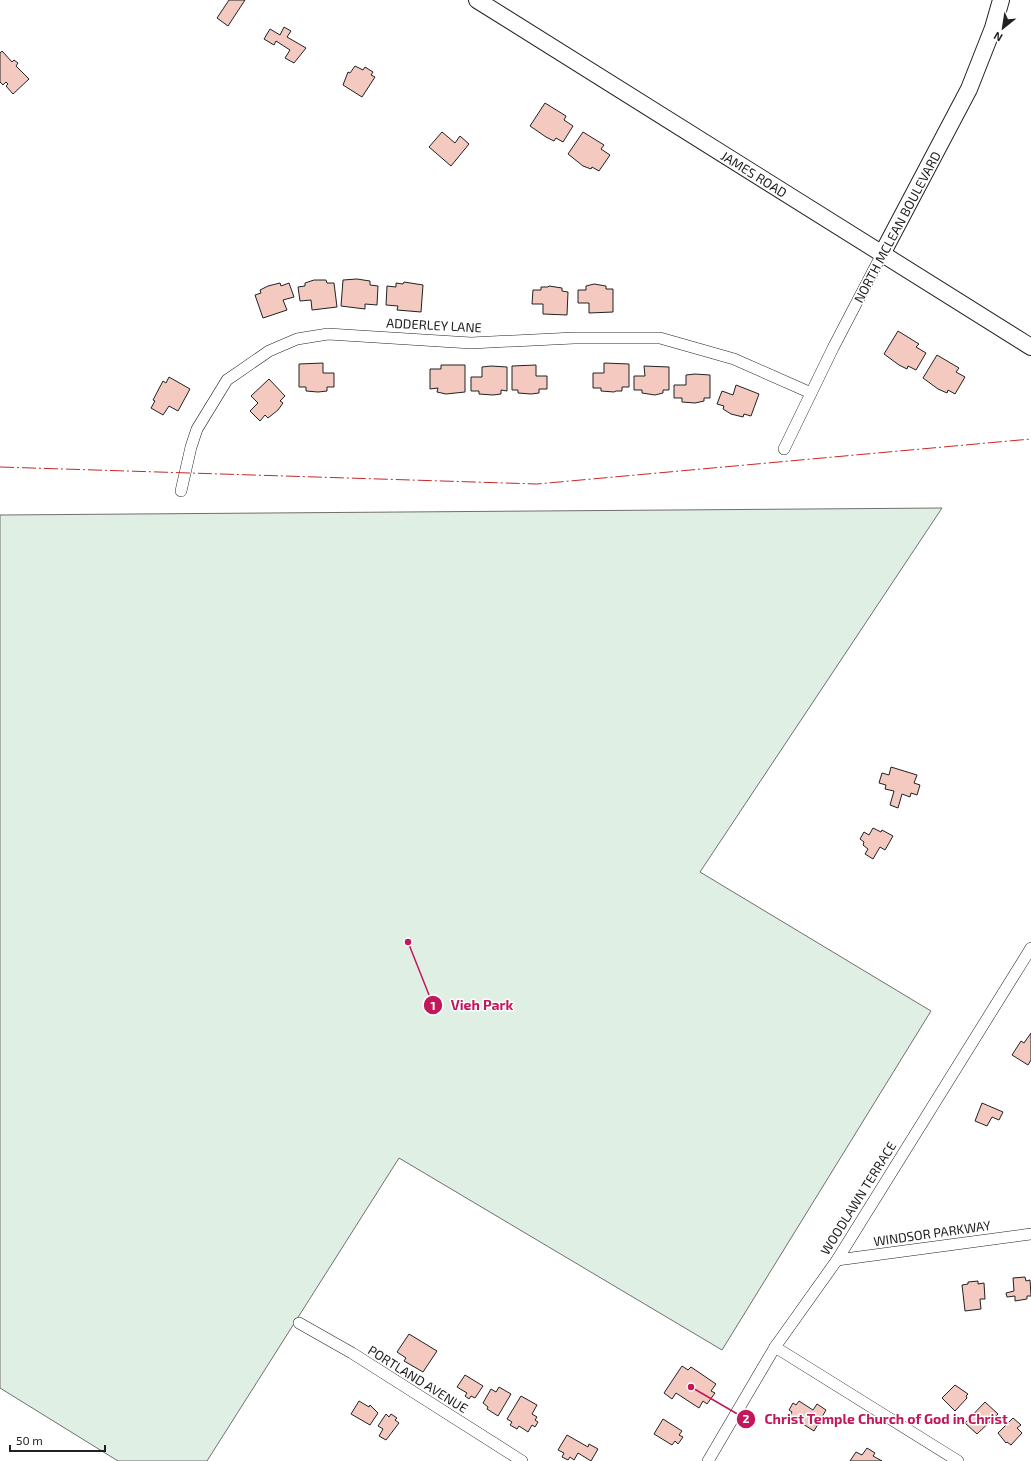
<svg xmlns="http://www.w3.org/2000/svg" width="1031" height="1461" font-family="'Exo 2',sans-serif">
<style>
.green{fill:#e0efe3;stroke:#6f6f6f}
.building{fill:#f3c9c0;stroke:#222}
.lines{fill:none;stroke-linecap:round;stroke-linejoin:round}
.street-casing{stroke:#222;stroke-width:12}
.secondary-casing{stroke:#222;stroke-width:18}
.street{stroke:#fff;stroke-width:11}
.secondary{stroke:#fff;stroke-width:16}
.power{stroke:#c62828;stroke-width:1;stroke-dasharray:14 3 2 3;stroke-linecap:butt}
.labels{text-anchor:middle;stroke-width:3;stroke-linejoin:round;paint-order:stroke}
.street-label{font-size:13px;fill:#222;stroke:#fff}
.leader{fill:none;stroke:#c2185b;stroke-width:1.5}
.callout-dot{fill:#c2185b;stroke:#fff;stroke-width:1.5}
.mark-label{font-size:12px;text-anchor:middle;font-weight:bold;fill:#fff}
.callout-label{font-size:14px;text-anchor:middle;font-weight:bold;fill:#c2185b;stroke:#fff;stroke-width:3;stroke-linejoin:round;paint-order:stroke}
</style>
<rect width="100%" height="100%" fill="#fff"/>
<path class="green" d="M942 508 700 872 931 1011 722 1350 399 1158 207 1461H118L0 1388V515Z"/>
<g class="building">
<path d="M229 0H245L228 26 217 18Z"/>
<path d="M284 27 291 31 287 37 306 48 294 63 285 58 290 50 276 41 274 45 264 39 270 29 280 35Z"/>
<path d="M2 51 12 62 14 60 18 63 16 66 29 79 13 94 6 86 8 84 6 82 3 85 0 82V53Z"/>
<path d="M355 66 363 70 365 67 373 72 371 75 375 77 362 97 343 85 348 72 350 73Z"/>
<path d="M545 103 566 116 564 120 573 126 563 142 556 138 554 141 546 137 530 126Z"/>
<path d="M442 132 455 143 460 136 469 144 451 166 429 147Z"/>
<path d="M583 132 604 145 601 149 610 155 599 171 592 167 591 169 583 166 568 154Z"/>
<path d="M357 279 370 281V285L378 286 377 305 365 304V309L341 306 343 280Z"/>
<path d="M314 280H326L327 283H334L337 307 312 310 311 300 300 301 298 287 305 286V283Z"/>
<path d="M404 282 423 285 421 312 397 310 398 306 386 305 387 286 396 287V283L403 284Z"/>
<path d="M280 283 281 286 289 283 294 297 283 300 287 310 263 318 255 295 261 293 260 290 268 286Z"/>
<path d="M594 284 606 286V289H613V312L589 313V303H578V290H586V286Z"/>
<path d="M549 286 562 288V291L568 292 567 315 543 314V304H532L533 290H541V287H548Z"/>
<path d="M898 331 919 344 916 347 926 353 916 370 908 366 907 369 899 365 884 354Z"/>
<path d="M937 355 959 368 956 372 965 377 955 394 948 390 947 393 938 389 923 378Z"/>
<path d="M323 363V373H334V387H327V391L318 392 306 391V387H299V364Z"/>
<path d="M604 363 629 364V387H622V391H616L614 392 601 391V388H593V373H604Z"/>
<path d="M441 365H465V392L446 394 437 392 438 388 430 389V369H441Z"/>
<path d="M536 365V376H547V389H539V393L531 394 518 393V390H512V366Z"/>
<path d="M491 366 507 367V391L501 390V394L493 395 479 394V391H471V377H482V367Z"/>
<path d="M644 366 669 367V390H663V393L655 395 642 393V390H634V376H645Z"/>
<path d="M695 374 710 375V398H704V401L695 403 682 402V398H674V385H686V375Z"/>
<path d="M169 377 190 389 178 411 169 406 163 415 151 408 155 401 153 400 163 381 166 383Z"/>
<path d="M269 379 285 396 280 401 283 403 278 410 268 418 265 415 260 421 250 411 258 403 251 396Z"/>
<path d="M736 385 759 394 751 416 744 414 743 417 731 414 723 409 724 406 717 404 722 391 733 395Z"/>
<path d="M891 767 917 775 914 783 920 785 917 795 911 793 910 797 902 794 898 808 890 805 894 791 885 789 886 785 879 783 882 773 889 775Z"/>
<path d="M873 828 881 832 882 830 893 836 885 850 880 847 873 859 865 854 868 849 863 845 864 842 860 839 864 832 869 835Z"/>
<path d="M1031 1033V1060L1028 1065 1012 1055 1021 1041 1024 1043Z"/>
<path d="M982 1103 1003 1112 999 1120 992 1117 987 1126 975 1121Z"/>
<path d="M1025 1277 1026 1281 1030 1280 1031 1296H1027V1299L1015 1301V1296L1007 1297 1006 1293 1014 1291 1013 1278Z"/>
<path d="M978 1281V1284L984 1283 985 1299H980L981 1309 965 1311 962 1285 968 1284V1282Z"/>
<path d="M409 1334 437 1351 423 1372 404 1361 406 1358 397 1352Z"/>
<path d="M682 1366 688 1370 691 1367 716 1384 711 1391 715 1393 707 1404 703 1401 699 1408 676 1393 672 1399 664 1393Z"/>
<path d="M465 1375 483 1386 475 1398 471 1396 469 1399 465 1396 467 1393 457 1387Z"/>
<path d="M955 1385 968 1394 966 1396 967 1398 955 1411 942 1398Z"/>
<path d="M499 1387 511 1394 498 1416 487 1409 488 1407 483 1403 491 1389 496 1392Z"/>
<path d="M521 1396 537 1405 532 1414 537 1417 535 1420 538 1422 535 1427 532 1425 528 1432 519 1426 517 1429 510 1425 512 1422 507 1419Z"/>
<path d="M359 1401 369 1407 370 1405 378 1413 370 1425 351 1414Z"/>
<path d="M799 1401 813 1410 817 1404 826 1410 814 1431 790 1416 792 1412 789 1410 793 1403 796 1405Z"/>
<path d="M985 1402 998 1414 977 1434 965 1423Z"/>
<path d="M386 1414 389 1417 391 1414 397 1418 395 1420 399 1423 386 1440 379 1436 383 1429 378 1426Z"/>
<path d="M1013 1418 1021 1425 1017 1428 1022 1433 1011 1445 1007 1442 1006 1443 998 1433Z"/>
<path d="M663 1419 682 1431 679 1435 683 1437 678 1444 675 1441 672 1445 654 1434Z"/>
<path d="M567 1435 588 1447 589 1444 598 1449 591 1461 578 1453 574 1460 570 1457 568 1460 562 1457 564 1453 558 1450Z"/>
<path d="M867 1448 875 1453 873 1456 882 1461H850L856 1452 862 1455Z"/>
</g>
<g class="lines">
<defs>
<g id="street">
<path d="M784 449 833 348 882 254"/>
<path d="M181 491 191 447 197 429 227 380 269 351 297 339 328 334 471 343 574 338H660L734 359 811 393"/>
<path d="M837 1260 1031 1234"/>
<path d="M299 1323 352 1353 522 1461"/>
<path d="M775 1347 958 1461"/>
<path d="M708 1461 775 1347 837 1260 1031 948"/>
</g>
<g id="secondary">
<path d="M477 0 1031 347"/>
<path d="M882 254 969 89 993 28 1001 0"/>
</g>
</defs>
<use href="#street" class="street-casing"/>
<use href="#secondary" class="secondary-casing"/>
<use href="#street" class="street"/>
<use href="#secondary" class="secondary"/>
<path class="power" d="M0 467 537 484 1031 439"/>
</g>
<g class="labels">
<g class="street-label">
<text transform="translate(754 174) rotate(32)" y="5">JAMES ROAD</text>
<text transform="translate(897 227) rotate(-62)" y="5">NORTH MCLEAN BOULEVARD</text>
<text transform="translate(434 325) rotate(3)" y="5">ADDERLEY LANE</text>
<text transform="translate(858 1198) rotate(-58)" y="5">WOODLAWN TERRACE</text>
<text transform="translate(932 1233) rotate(-8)" y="5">WINDSOR PARKWAY</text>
<text transform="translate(418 1379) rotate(32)" y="5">PORTLAND AVENUE</text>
</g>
</g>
<path class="leader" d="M408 942L433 1005M691 1387L746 1419"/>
<g class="callout-dot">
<circle cx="408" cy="942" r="4"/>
<circle cx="691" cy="1387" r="4"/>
<circle cx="433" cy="1005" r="10"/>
<circle cx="746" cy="1419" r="10"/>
</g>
<g class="mark-label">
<text x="433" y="1010">1</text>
<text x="746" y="1423">2</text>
</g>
<g class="callout-label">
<text x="482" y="1010">Vieh Park</text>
<text x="886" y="1424">Christ Temple Church of God in Christ</text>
</g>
<g transform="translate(1003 28) rotate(210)" stroke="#ffffff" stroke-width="3" paint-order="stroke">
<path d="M0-3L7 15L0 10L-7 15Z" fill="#222222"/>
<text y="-6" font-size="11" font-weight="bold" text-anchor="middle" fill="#222222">N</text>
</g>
<path d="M10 1445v6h95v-6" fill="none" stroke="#222222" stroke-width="2"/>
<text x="16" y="1445" font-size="12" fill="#222222" stroke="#ffffff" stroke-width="3" paint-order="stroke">50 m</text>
</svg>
